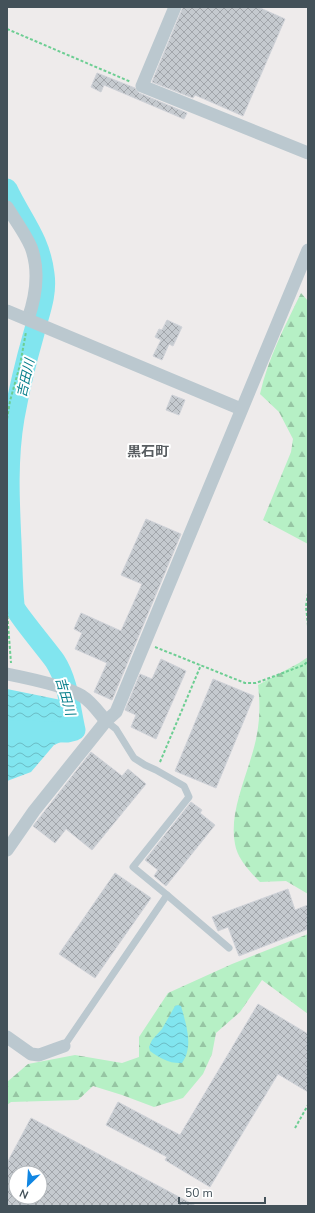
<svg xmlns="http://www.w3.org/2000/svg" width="315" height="1213" font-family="'Nunito Sans','Noto Sans JP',sans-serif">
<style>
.forest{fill:url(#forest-firs)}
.water{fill:url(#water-waves)}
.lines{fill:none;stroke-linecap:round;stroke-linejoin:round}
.river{stroke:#81e5ef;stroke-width:21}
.building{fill:url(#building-cross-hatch);stroke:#cfd2d8;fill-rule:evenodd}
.path{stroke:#6dce93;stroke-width:2;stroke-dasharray:3 2;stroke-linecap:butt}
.lane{stroke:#bbc8cf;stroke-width:7}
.street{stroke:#bbc8cf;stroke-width:13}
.labels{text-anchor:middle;stroke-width:4;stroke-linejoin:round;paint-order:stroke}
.water-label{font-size:13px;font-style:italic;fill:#087f8b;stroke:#fff}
.quarter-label{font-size:14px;font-weight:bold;fill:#585d61;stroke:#fff}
</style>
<defs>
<pattern id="forest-firs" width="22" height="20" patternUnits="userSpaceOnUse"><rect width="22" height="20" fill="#b6f0c5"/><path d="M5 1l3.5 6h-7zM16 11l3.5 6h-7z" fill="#96c5a3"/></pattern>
<pattern id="water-waves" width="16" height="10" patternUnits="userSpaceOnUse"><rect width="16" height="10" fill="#81e5ef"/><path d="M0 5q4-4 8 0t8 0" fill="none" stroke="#6bbcc5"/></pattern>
<pattern id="building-cross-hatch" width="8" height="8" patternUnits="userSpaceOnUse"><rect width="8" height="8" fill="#c5cacf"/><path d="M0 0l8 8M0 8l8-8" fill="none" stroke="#a2a6ab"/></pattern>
</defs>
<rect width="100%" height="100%" fill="#eeebeb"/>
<g class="forest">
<path d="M301 293 308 301V544L263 520 291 452 293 439 279 412 260 394C268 358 285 326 301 293Z"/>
<path d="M308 657V894L286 881 260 882C250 872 237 858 235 844 228 809 251 769 257 734 260 718 260 701 258 685L299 663Z"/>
<path d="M308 934V1014L262 980 240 1012 216 1033 212 1054 203 1074 183 1098 154 1107 122 1095 93 1086 78 1100 11 1102 7 1105V1082L28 1064 75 1055 122 1063 139 1057V1037L168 993 232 964Z"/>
</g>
<g class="water">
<path d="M7 689 61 700 72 737 54 745 31 772 7 781Z"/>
<path d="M178 1005 181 1006C186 1024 194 1047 182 1063 170 1064 160 1058 150 1051L149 1047 152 1040 162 1029 175 1006Z"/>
</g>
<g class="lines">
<path class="river" d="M7 189C21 219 40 239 44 274 47 295 39 313 34 333 26 361 19 390 14 418 7 459 9 500 11 542 12 563 12 584 14 605 15 612 48 651 55 661 68 681 70 708 75 730L67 732 7 731"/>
</g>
<g class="building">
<path d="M183 7H258L285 19 243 116 195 95 193 98 152 82Z"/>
<path d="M97 73 135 88 139 93 187 113 184 119 104 85 101 92 91 87Z"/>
<path d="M167 320 182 327 173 346 169 344 162 360 153 356 161 340 155 337 159 329 162 330Z"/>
<path d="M172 395 185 400 179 415 166 410Z"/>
<path d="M146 519 181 534 112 700 94 692 107 663 75 649 82 633 74 629 81 613 121 631 142 584 121 575Z"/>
<path d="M161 659 186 671 156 739 131 727 136 715 125 710 140 674 152 679Z"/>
<path d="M213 679 254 696 216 788 175 771Z"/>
<path d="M91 752 122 776 128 769 146 784 92 850 66 829 55 843 33 826Z"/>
<path d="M191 802 202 810 200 813 215 825 166 886 154 876 158 870 145 860Z"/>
<path d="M115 873 151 898 95 978 59 954Z"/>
<path d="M288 889 295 910 308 905V929L239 956 228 927 218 931 212 917Z"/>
<path d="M258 1004 308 1034V1092L278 1074 210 1187 165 1160 167 1157 106 1125 118 1102 180 1135Z"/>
<path d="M31 1118 196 1206H7V1163ZM16 1173H40V1197H16Z"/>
</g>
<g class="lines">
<g class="path">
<path d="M7 29 131 82"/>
<path d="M7 419 10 401 20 365 26 332"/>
<path d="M308 593 306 606 308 626"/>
<path d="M7 611 11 663"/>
<path d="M155 647 245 683H256L304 665 308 661"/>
<path d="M160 762 201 665"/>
<path d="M295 1128 308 1105"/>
</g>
<g class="lane">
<path d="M167 895 229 948"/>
<path d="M64 1046 167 895 133 867 189 797 184 786 156 770 145 765 134 758 116 729 106 721"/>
</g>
<g class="street">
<path d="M175 7 142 86 308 153"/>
<path d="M7 207C15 220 25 233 31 247 40 271 36 296 28 319"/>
<path d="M7 311 241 409"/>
<path d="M7 674C27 678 67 686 82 696 92 702 99 713 106 721"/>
<path d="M7 850 34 811 106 721 116 712 308 250"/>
<path d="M7 1037 31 1054 39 1055 64 1046"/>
</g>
</g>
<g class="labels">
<g class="water-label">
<text transform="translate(25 378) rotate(-77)" y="5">吉田川</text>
<text transform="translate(66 696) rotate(74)" y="5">吉田川</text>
</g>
<g class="quarter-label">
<text x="148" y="456">黒石町</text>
</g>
</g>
<rect width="315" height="1213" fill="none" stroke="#435159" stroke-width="16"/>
<g transform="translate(28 1185) rotate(205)"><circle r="19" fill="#ffffff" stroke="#b4b9bd"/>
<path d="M0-3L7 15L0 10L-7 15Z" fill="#1186e2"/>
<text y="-6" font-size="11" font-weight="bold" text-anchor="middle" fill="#435159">N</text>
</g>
<path d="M179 1197v6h86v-6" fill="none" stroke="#435159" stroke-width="2"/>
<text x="185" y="1197" font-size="12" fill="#435159" stroke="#ffffff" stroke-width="3" paint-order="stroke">50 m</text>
</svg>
